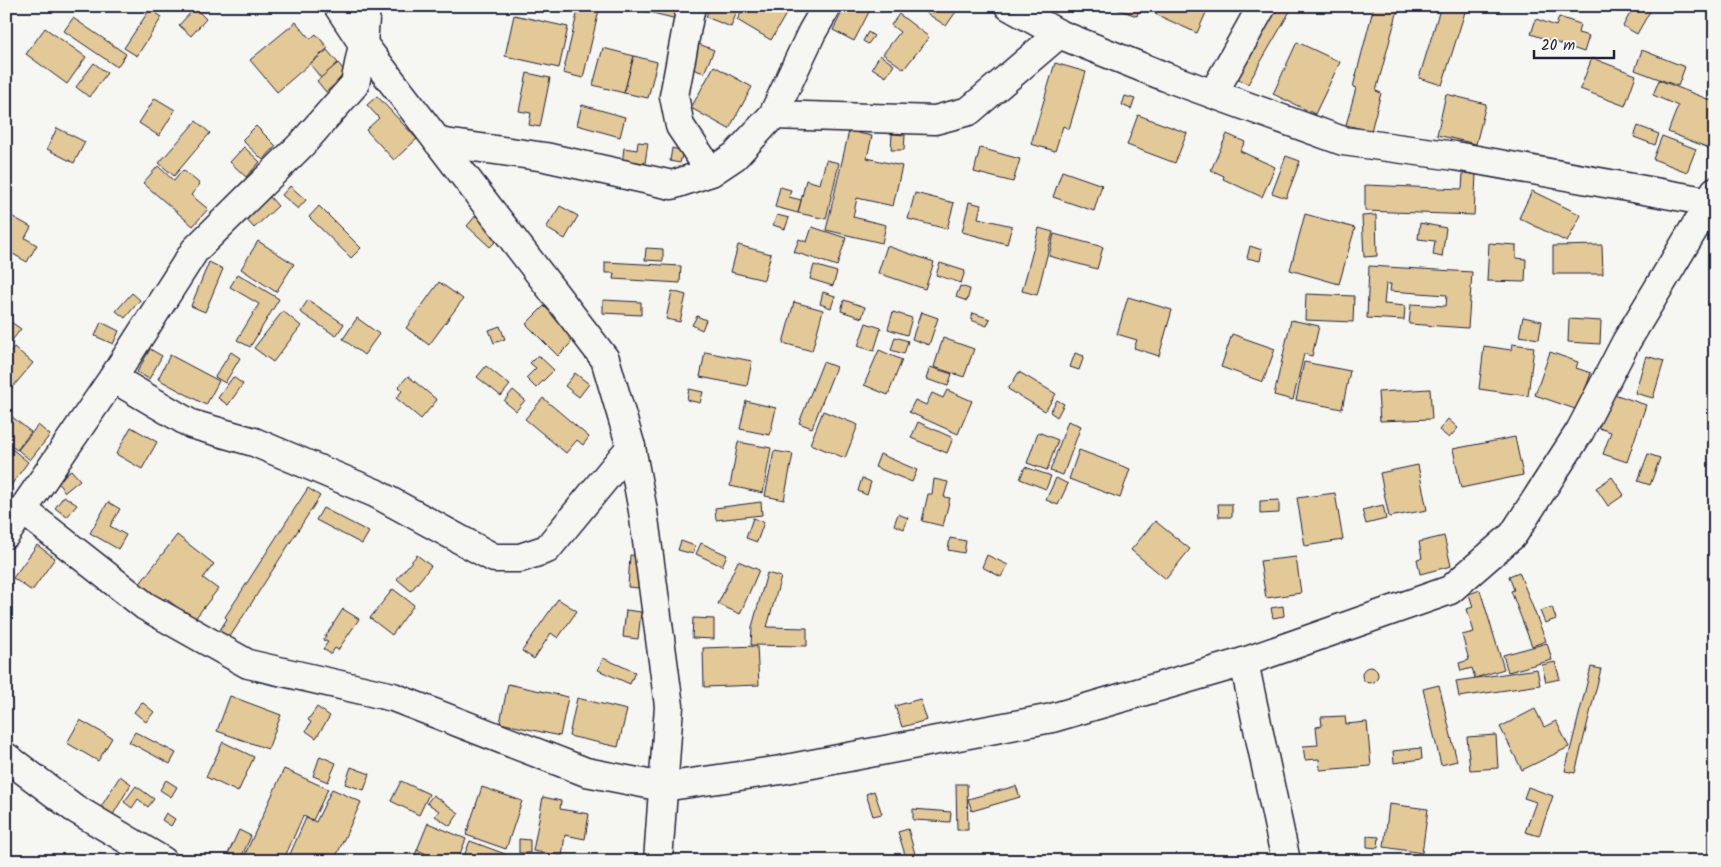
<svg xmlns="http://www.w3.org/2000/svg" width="1721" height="867" font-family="Kalam,sans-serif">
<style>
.building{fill:#e3c898;stroke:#22223b}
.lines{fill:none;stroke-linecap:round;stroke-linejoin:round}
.minor-casing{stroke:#22223b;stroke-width:31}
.minor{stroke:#f6f6f2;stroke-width:28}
</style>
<rect width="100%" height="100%" fill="#f6f6f2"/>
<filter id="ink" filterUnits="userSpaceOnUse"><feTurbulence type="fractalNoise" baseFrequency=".02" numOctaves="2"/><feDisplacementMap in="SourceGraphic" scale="10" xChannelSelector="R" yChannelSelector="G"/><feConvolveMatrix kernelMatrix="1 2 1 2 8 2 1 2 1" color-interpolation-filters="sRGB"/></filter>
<g filter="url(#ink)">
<g class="building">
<path d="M155 6H167L161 12Z"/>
<path d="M579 6H600L583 78 563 73Z"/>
<path d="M624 6H680L677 19Z"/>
<path d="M710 6H739L731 27 706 17Z"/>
<path d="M745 6H790V7L771 40 737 20Z"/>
<path d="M845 6H858L869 12 854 41 833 30Z"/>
<path d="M916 6H960L946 26Z"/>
<path d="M1108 6H1140L1137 16Z"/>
<path d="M1159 6H1209L1197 33 1155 14Z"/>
<path d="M1273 6H1293L1248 84 1233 76Z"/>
<path d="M1374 6H1399L1376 91 1381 93 1371 131 1346 125 1356 88 1353 87Z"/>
<path d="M1441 6 1465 12 1442 85 1419 78Z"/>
<path d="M1453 6H1470L1468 12Z"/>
<path d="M1619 6H1630L1627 11Z"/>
<path d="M1634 6H1653L1637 34 1623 26Z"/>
<path d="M195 8 206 19 191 36 179 25Z"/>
<path d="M150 9 162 17 137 56 124 48Z"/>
<path d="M899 14 929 37 904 69 883 54 900 32 891 25Z"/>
<path d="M514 15 568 27 559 68 505 56Z"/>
<path d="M1559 17 1580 24 1578 33 1589 36 1584 52 1531 34 1536 19 1556 26Z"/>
<path d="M73 18 126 54 117 67 64 31Z"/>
<path d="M296 22 310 39 316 34 328 48 277 92 250 60Z"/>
<path d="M45 28 86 57 67 84 26 54Z"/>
<path d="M868 32 874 36 868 44 863 41Z"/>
<path d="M1297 42 1340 62 1315 114 1273 94Z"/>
<path d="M699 44 714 50 704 73 690 68Z"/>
<path d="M603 48 634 56 624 93 593 85Z"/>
<path d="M327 50 338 63 321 78 310 64Z"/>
<path d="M1642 50 1685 67 1678 86 1635 70Z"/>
<path d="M880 55 894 65 886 77 872 68Z"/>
<path d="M634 56 657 62 648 98 624 93Z"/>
<path d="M1592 58 1636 75 1625 106 1580 89Z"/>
<path d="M94 63 107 73 89 97 76 87Z"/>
<path d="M338 63 347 74 326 92 317 81Z"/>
<path d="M1055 63 1086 72 1069 129 1063 126 1055 151 1031 144Z"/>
<path d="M714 66 752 87 729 129 691 108Z"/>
<path d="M527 73 550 78 540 127 529 125 531 113 519 111Z"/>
<path d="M1659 80 1715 102V134L1709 148 1668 132 1678 106 1653 95Z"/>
<path d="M1446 94 1486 104 1476 144 1437 135Z"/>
<path d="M377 96 417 139 394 160 366 130 379 118 367 105Z"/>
<path d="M1125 96 1135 99 1131 109 1122 105Z"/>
<path d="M155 98 175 110 159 136 139 123Z"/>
<path d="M582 105 625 117 620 137 577 125Z"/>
<path d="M1138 115 1187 133 1175 163 1127 145Z"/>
<path d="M196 121 210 133 174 176 159 163Z"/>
<path d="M256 126 276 146 263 160 242 140Z"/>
<path d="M1638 126 1659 134 1655 145 1634 137Z"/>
<path d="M57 128 85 142 74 163 47 149Z"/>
<path d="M849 131 872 136 867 158 902 166 893 206 857 198 853 217 886 225 882 243 826 230Z"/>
<path d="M892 134 905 135 904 150H891Z"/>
<path d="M1227 134 1245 142 1240 151 1275 167 1262 197 1223 179 1224 176 1211 170Z"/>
<path d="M1662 136 1696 149 1687 172 1653 159Z"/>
<path d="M638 142 648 143 645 163 636 162 635 166 622 164 624 148 637 150Z"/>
<path d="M244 147 260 162 246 177 230 162Z"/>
<path d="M672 148 683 151 680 163 670 161Z"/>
<path d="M980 148 1020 159 1013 182 974 172Z"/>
<path d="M1286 156 1300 161 1286 198 1272 193Z"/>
<path d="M826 160 839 163 826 219 798 213 806 180 820 184Z"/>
<path d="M158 166 174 181 183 170 200 184 191 195 208 209 193 226 143 183Z"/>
<path d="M1062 171 1102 185 1094 211 1053 197Z"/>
<path d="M1463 173 1476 174 1474 215 1365 211V185L1462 189Z"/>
<path d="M290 186 306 200 298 209 282 195Z"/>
<path d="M780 187 791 190 789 197 801 200 798 213 775 207Z"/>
<path d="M1532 191 1581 215 1567 242 1519 218Z"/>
<path d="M915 193 954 203 947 229 908 219Z"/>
<path d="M270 197 278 206 254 228 246 219Z"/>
<path d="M969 202 981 205 978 218 1012 226 1007 244 962 232Z"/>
<path d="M319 206 361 248 351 258 309 217Z"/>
<path d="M560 206 578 216 565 239 546 228Z"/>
<path d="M6 213 31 227 25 238 37 245 27 262 6 250Z"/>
<path d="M478 213 502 235 490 247 467 226Z"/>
<path d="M1305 214 1355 228 1339 284 1290 270Z"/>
<path d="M777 215 789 218 785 229 773 225Z"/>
<path d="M1376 215 1377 256 1364 257 1362 216Z"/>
<path d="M1420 223 1446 228 1442 257 1433 255 1435 241 1418 239Z"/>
<path d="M812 227 846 238 837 266 794 252 799 239 807 242Z"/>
<path d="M1039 228 1053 232 1037 295 1022 291Z"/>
<path d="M1054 234 1103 247 1097 269 1049 256Z"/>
<path d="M258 241 294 264 276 292 241 269Z"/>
<path d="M1489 243 1516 245V258L1526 259 1525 282 1487 281Z"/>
<path d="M738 245 771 254 764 280 731 272Z"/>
<path d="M1602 245 1603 274H1553V246Z"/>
<path d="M887 246 934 262 925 289 878 273Z"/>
<path d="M1250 246 1262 250 1260 261 1247 258Z"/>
<path d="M646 248 663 249V261L645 260Z"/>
<path d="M209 262 223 269 205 312 191 306Z"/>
<path d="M605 262 681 266 680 283 613 279 614 273H605Z"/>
<path d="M940 263 965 271 961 283 936 275Z"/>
<path d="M814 265 837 272 833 286 810 279Z"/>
<path d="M1369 266 1472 272 1468 328 1409 324 1411 304 1446 306 1447 295 1390 291 1391 284H1386L1384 304 1405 306 1404 320 1367 318Z"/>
<path d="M238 274 279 299 250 347 237 340 259 304 230 287Z"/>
<path d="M439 282 463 299 429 345 406 328Z"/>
<path d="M960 286 970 289 967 301 956 297Z"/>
<path d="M672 291 686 295 680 322 666 319Z"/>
<path d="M823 292 835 296 831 308 820 304Z"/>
<path d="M132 293 140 300 125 318 116 311Z"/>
<path d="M1306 294 1354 296 1353 322 1305 320Z"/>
<path d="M1128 297 1172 310 1159 356 1134 348 1137 340 1117 334Z"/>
<path d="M308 300 344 324 336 336 300 312Z"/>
<path d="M603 300 641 302V315L603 313Z"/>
<path d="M844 300 865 307 862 318 841 311Z"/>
<path d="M794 302 823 310 812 351 783 343Z"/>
<path d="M544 306 576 338 558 356 526 324Z"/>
<path d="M283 311 301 326 273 362 254 348Z"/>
<path d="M893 312 912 318 907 335 888 329Z"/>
<path d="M921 312 938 318 929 345 912 339Z"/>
<path d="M973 313 990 319 987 326 971 320Z"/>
<path d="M697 316 706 320 702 330 692 325Z"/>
<path d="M1523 317 1542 321 1539 339 1519 336Z"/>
<path d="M357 318 379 334 364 355 343 339Z"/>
<path d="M1569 319 1601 321 1600 344 1568 342Z"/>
<path d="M1291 320 1319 326 1312 356 1304 354 1293 400 1274 395Z"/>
<path d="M11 322 21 329 6 348V328Z"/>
<path d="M101 322 119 331 113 344 95 336Z"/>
<path d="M866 323 881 328 874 351 858 346Z"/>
<path d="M500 326 505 339 494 343 489 330Z"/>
<path d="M1232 334 1275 349 1263 382 1221 367Z"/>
<path d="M1715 334V346L1711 345Z"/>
<path d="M895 337 908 341 904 354 891 350Z"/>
<path d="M943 338 974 349 964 377 934 367Z"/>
<path d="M1512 344 1534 347 1528 396 1479 389 1484 346 1511 350Z"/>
<path d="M14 347 33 363 6 395V356Z"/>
<path d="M150 349 162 356 149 379 137 372Z"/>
<path d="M879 350 902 360 888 395 864 385Z"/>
<path d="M231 352 240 358 225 383 215 377Z"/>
<path d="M705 352 752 361 747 386 700 377Z"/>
<path d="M1550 352 1578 362 1576 368 1591 373 1578 410 1535 395Z"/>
<path d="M1075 353 1084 356 1079 370 1070 367Z"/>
<path d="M170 355 219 381 206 405 158 379Z"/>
<path d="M538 355 554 370 536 388 526 378 536 368 530 363Z"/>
<path d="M1646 356 1664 361 1653 398 1635 393Z"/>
<path d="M823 362 836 367 812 428 799 423Z"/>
<path d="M1304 362 1350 371 1342 409 1296 400Z"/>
<path d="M486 366 510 385 501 396 477 377Z"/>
<path d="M930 367 952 374 948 386 926 379Z"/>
<path d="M1019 372 1056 394 1045 411 1008 389Z"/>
<path d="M575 373 589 384 579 397 565 386Z"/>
<path d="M408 376 437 400 421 419 396 398 402 391 398 387Z"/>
<path d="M233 377 243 384 228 405 218 398Z"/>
<path d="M689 389 703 392 700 403 687 400Z"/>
<path d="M1430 389 1432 419 1380 421 1378 392Z"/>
<path d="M513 390 525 400 516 411 504 401Z"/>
<path d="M947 390 972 401 958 434 909 412 915 400 926 405 932 393 943 398Z"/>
<path d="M1608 392 1646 405 1627 462 1603 454 1611 432 1596 427Z"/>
<path d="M543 398 589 437 583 445 577 440 566 453 525 419Z"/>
<path d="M1057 400 1064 404 1057 417 1050 412Z"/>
<path d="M746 401 776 408 770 435 740 429Z"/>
<path d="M823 411 858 425 845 458 810 444Z"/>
<path d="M6 412 31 432 17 450 6 442Z"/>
<path d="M1448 419 1458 428 1449 438 1439 430Z"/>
<path d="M1068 421 1081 426 1063 475 1050 471Z"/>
<path d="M918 422 953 438 947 453 911 438Z"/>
<path d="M38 425 50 435 30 460 18 450Z"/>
<path d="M131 427 157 442 142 469 116 454Z"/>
<path d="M1038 432 1058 440 1047 470 1027 463Z"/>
<path d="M1515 437 1523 475 1461 488 1453 449Z"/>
<path d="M738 442 771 448 763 493 730 486Z"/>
<path d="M6 444 28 462 6 492Z"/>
<path d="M1079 450 1130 469 1120 498 1069 479Z"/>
<path d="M774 451 793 454 784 500 765 496Z"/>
<path d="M880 454 917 470 912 482 875 467Z"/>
<path d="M1648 454 1660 458 1650 485 1638 481Z"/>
<path d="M1418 465 1427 510 1389 517 1380 473Z"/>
<path d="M1025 467 1051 476 1046 489 1020 479Z"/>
<path d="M71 470 80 480 65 492 57 482Z"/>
<path d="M1612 477 1624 495 1608 506 1596 488Z"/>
<path d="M862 478 871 482 867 495 858 491Z"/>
<path d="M1056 478 1068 484 1058 505 1046 500Z"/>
<path d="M934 479 948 482 944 497 950 498 943 526 922 521 928 494H932Z"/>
<path d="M308 488 320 496 226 643 216 636 227 619 225 617Z"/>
<path d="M1335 493 1343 540 1305 546 1297 498Z"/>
<path d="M64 496 77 505 67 517 55 508Z"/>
<path d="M1279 500V513L1260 514V501Z"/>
<path d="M108 502 120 509 110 526 126 535 118 549 90 533Z"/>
<path d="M761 502 762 515 716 520 715 508Z"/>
<path d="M1218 504H1232V517H1219Z"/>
<path d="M1383 505 1386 519 1366 524 1362 510Z"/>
<path d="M323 508 369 532 362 544 316 520Z"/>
<path d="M898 514 908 518 904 529 894 525Z"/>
<path d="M753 518 764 522 757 542 746 538Z"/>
<path d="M1155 521 1190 549 1166 579 1131 550Z"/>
<path d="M177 535 214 564 203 578 218 589 194 620 165 598 158 608 135 590Z"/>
<path d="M1444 536 1451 566 1420 574 1417 559 1422 558 1419 542Z"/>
<path d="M950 538 966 541 964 553 948 550Z"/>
<path d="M681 541 695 546 693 554 678 550Z"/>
<path d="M701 543 727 555 722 566 696 554Z"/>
<path d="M37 545 55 558 32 591 13 578Z"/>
<path d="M417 555 431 566 411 591 397 579Z"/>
<path d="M630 555 641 556 639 588 628 587Z"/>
<path d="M987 555 1008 565 1001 577 982 567Z"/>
<path d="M1296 557 1301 593 1266 598 1260 561Z"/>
<path d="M738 561 759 570 740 614 718 604Z"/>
<path d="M1519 572 1546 641 1532 646 1511 591 1514 590 1509 576Z"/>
<path d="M767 573 781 577 767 627 807 628V646L751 645 752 627Z"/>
<path d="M393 589 414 605 392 635 370 618Z"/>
<path d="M1480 590 1504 669 1475 678 1472 668 1461 671 1459 663 1469 660 1462 635 1474 632 1467 609 1473 607 1469 594Z"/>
<path d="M558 599 577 611 558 638 551 633 534 659 522 651Z"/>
<path d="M1283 606 1284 616 1273 618 1271 608Z"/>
<path d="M1552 607 1556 619 1545 623 1540 611Z"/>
<path d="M343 609 359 619 338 650 335 648 331 654 323 649 328 642 323 640Z"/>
<path d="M626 610 641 612 638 639 623 637Z"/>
<path d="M693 618 714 619V639L692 638Z"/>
<path d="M1547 643 1552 660 1508 672 1503 655Z"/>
<path d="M757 646 759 685 704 687 703 648Z"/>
<path d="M603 658 635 672 630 684 598 670Z"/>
<path d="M1555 662 1560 679 1546 682 1542 665Z"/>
<path d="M1591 667 1601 669 1575 773 1565 771Z"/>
<circle cx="1370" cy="675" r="8"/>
<path d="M1537 669 1540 685 1459 697 1456 681Z"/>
<path d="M508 684 568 697 560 736 500 723Z"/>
<path d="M1439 685 1457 761 1441 765 1423 689Z"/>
<path d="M230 696 281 715 268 749 217 731Z"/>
<path d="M577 698 627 710 618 747 569 736Z"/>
<path d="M920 699 927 720 902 727 895 706Z"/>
<path d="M142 702 154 712 146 722 134 712Z"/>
<path d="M317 707 330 716 316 738 306 731 311 722 308 720Z"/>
<path d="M1535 709 1544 727 1556 721 1569 747 1522 770 1500 727Z"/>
<path d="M1345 716 1346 724 1367 722 1371 766 1320 770 1319 759 1305 760 1303 746 1318 745 1316 727 1322 726 1321 717Z"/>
<path d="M80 720 112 738 98 761 67 743Z"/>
<path d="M135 732 176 753 170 764 129 742Z"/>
<path d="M1496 735 1498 768 1470 770 1467 737Z"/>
<path d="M223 742 254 757 238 792 206 777Z"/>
<path d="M1421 748 1422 759 1394 763 1393 751Z"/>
<path d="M320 756 336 763 328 782 313 776Z"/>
<path d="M351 767 370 774 364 790 345 784Z"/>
<path d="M284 769 328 789 313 820 303 816 283 861H242Z"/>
<path d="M120 776 131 784 111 818 99 810Z"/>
<path d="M166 780 177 787 171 797 160 790Z"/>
<path d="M401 781 429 794 419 815 391 801Z"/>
<path d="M956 784H967L968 830H957Z"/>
<path d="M136 786 154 799 148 807 138 799 132 808 124 802Z"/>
<path d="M1016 786 1020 797 972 811 968 799Z"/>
<path d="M482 787 522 801 506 849 466 835Z"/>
<path d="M1528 787 1553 796 1539 836 1525 832 1536 802 1524 798Z"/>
<path d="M332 789 361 802 334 861H287L306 818 316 822Z"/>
<path d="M874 791 882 814 873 816 866 794Z"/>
<path d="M433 795 459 813 450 826 435 816 439 811 427 803Z"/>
<path d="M543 797 561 801 560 809 589 814 585 839 565 835 562 856 533 851Z"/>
<path d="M1389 804 1428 809 1422 853 1384 847Z"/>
<path d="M913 809 951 812 950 822 913 820Z"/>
<path d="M166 813 175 819 171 826 162 820Z"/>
<path d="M428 823 466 839 457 861H442L417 850Z"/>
<path d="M908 829 917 861H907L898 832Z"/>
<path d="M239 830 251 836 240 860 228 854Z"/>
<path d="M1367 836 1379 837 1378 848 1367 847Z"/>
<path d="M519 839 530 840V853H519Z"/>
<path d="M470 841 505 854 502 861H462Z"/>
<path d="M417 850 440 860V861H413Z"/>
</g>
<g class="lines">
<defs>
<g id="minor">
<path d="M338 6 363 44 605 359 631 447 643 511 669 706 658 861"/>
<path d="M691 6 674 96 680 126 711 172"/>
<path d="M1009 6 1059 34 1166 77 1343 141 1455 156 1710 202"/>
<path d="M1213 94 1262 6"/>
<path d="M773 115 935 120 969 111 1059 34"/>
<path d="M438 142 545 157 672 185 711 172 735 156 773 115 812 32 827 6"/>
<path d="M113 378 191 424 254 442 375 493 494 558H520L547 549 631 447"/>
<path d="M23 510 145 606 248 664 393 697 586 772 663 787 781 770 1052 718 1244 662 1450 590 1513 535 1580 431 1626 342 1710 202 1715 191"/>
<path d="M6 534 113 378 195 250 302 144 355 84 363 44 366 6"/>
<path d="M1244 662 1286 861"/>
<path d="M6 757 74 808 163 861"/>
</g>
</defs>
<use href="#minor" class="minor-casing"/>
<use href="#minor" class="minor"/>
</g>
</g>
<rect width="1721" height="867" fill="none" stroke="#f6f6f2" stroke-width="25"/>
<rect x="12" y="12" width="1696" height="842" fill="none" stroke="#22223b" stroke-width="2" filter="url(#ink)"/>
<path d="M1534 50v8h80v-8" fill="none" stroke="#22223b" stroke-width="2.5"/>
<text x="1541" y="50" font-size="15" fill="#22223b" stroke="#f6f6f2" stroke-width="4" paint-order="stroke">20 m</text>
</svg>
